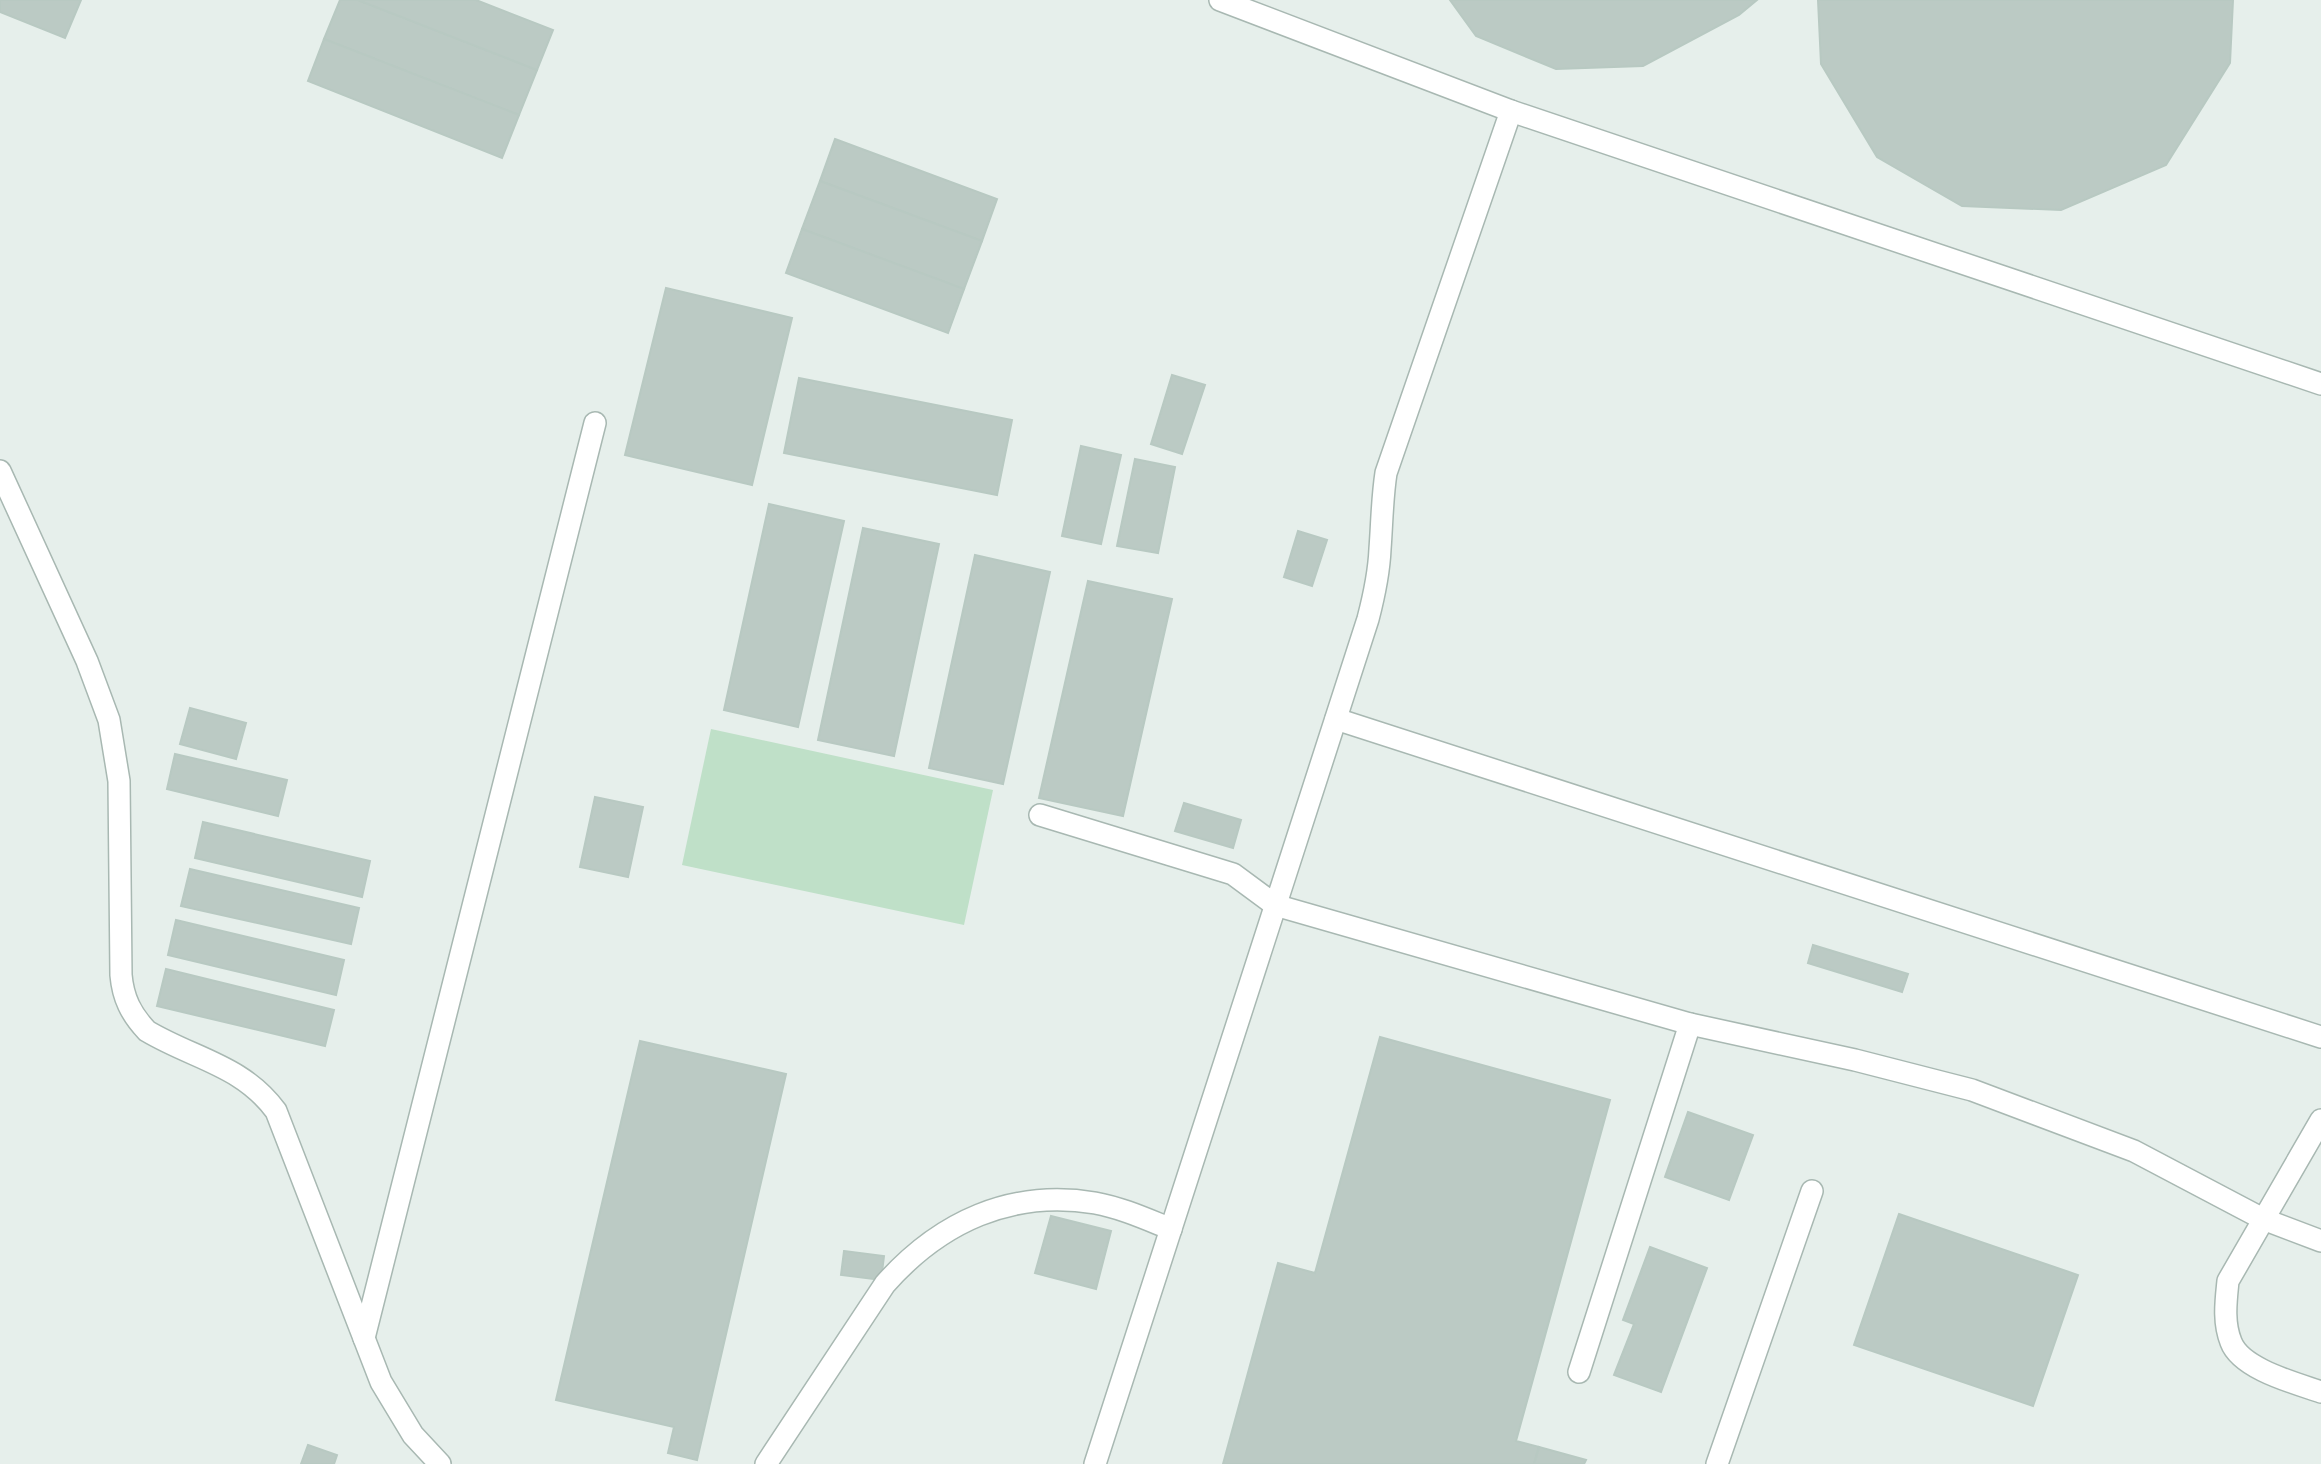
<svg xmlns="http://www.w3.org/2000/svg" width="2321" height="1464" font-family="'Fira Sans Condensed',sans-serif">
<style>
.green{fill:#bfe0c8}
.building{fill:#bbcac4;stroke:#b8c9c2;stroke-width:2}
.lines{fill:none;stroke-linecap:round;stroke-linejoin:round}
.minor-casing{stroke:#a8b8b2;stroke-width:24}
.minor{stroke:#fff;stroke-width:21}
</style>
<rect width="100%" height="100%" fill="#e6efeb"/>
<path class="green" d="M711 729 993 790 964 925 682 865Z"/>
<g class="building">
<path d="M0 0H81L65 38 0 12Z"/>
<path d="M340 0H358L537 70 519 115 324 39Z"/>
<path d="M358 0H476L553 30 537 70Z"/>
<path d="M1450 0H1757L1739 15 1643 66 1556 69 1476 36Z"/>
<path d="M1818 0H2233L2230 63 2166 165 2061 210 1962 206 1877 157 1821 64Z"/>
<path d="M324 39 519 115 502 158 308 81Z"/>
<path d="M835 139 997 199 982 241 820 181Z"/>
<path d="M820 181 982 241 964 289 802 229Z"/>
<path d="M802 229 964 289 948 333 786 273Z"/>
<path d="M666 288 792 318 752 485 625 455Z"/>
<path d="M1172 375 1205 385 1182 454 1151 444Z"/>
<path d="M799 378 1012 420 997 495 784 453Z"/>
<path d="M1081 446 1121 455 1101 544 1062 536Z"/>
<path d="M1135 459 1175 467 1158 553 1117 546Z"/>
<path d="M769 504 844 521 798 727 724 710Z"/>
<path d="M863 528 939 544 894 756 818 740Z"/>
<path d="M1298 531 1327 540 1312 586 1284 577Z"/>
<path d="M975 555 1050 572 1003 784 929 768Z"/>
<path d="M1088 581 1172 599 1123 816 1039 798Z"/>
<path d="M190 708 246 723 236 759 180 744Z"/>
<path d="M175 754 287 780 278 816 167 789Z"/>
<path d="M595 797 643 807 628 877 580 867Z"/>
<path d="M1184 803 1241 820 1233 848 1175 831Z"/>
<path d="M203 822 370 861 362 897 195 858Z"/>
<path d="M190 869 359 908 351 944 181 906Z"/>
<path d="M176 920 344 960 336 995 168 955Z"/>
<path d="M1813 945 1908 974 1902 992 1808 963Z"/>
<path d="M166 969 334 1010 325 1046 157 1006Z"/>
<path d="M1380 1037 1610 1100 1516 1441 1539 1447 1534 1464H1223L1278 1263 1315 1273Z"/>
<path d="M640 1041 786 1074 697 1460 668 1453 674 1427 556 1400Z"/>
<path d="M1688 1112 1753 1135 1729 1200 1665 1177Z"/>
<path d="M1899 1214 2078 1275 2033 1406 1854 1345Z"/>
<path d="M1051 1216 1111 1231 1096 1289 1035 1273Z"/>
<path d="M1650 1247 1707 1268 1661 1392 1614 1375 1634 1324 1623 1320Z"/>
<path d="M844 1251 884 1256 881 1280 841 1275Z"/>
<path d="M308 1445 337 1455 334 1464H301Z"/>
<path d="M1539 1447 1586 1460 1584 1464H1534Z"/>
</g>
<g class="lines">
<defs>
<g id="minor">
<path d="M1220 0 1511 111 2321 384"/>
<path d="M0 471 87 661 109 720 119 781 121 975C123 998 131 1014 147 1031 194 1059 242 1065 276 1111L381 1382 413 1435 440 1464"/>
<path d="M1336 719 2321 1037"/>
<path d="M1040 815 1233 874 1275 905 1690 1024 1855 1060 1972 1090 2134 1151 2263 1219 2321 1241"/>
<path d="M2321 1120 2228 1281C2226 1301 2223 1322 2231 1342 2241 1369 2295 1383 2321 1392"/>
<path d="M364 1338 595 423"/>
<path d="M1579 1372 1690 1024"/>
<path d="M766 1464 885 1284C940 1222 1011 1189 1095 1203 1122 1208 1146 1219 1171 1229"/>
<path d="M1095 1464 1368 619C1374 596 1379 573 1380 549 1382 523 1382 499 1386 473L1511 111"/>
<path d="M1717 1464 1812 1191"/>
</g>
</defs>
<use href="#minor" class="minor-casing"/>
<use href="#minor" class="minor"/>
</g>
</svg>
